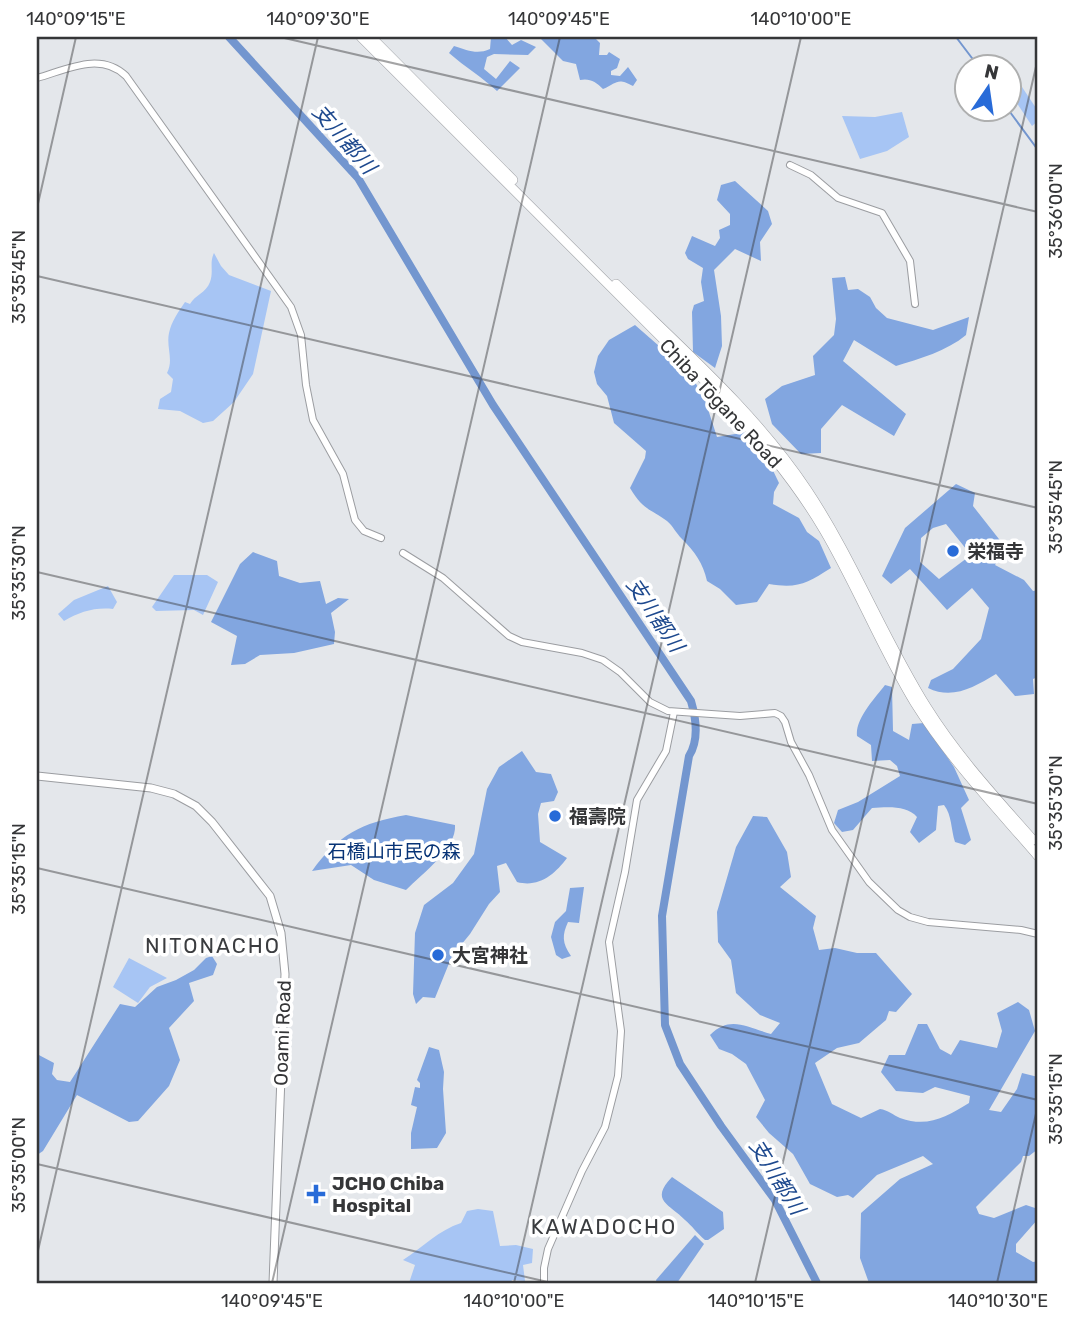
<svg xmlns="http://www.w3.org/2000/svg" width="1075" height="1320" font-family="Rubik,'Noto Sans JP',sans-serif">
<style>
.green{fill:#a7c5f4}
.forest{fill:#82a6e0;fill-rule:evenodd}
.lines{fill:none;stroke-linecap:round;stroke-linejoin:round}
.stream{stroke:#7396cf;stroke-width:2}
.river{stroke:#7396cf;stroke-width:8}
.minor-casing{stroke:#9b9da1;stroke-width:8}
.major-casing{stroke:#9b9da1;stroke-width:9}
.highway-casing{stroke:#9b9da1;stroke-width:10}
.minor{stroke:#fff;stroke-width:6}
.major{stroke:#fff;stroke-width:7}
.highway{stroke:#fff;stroke-width:9}
.ticks{fill:none;stroke:#353638;stroke-width:2;stroke-opacity:0.45}
.poi-dot{fill:#286bd8;stroke:#fff;stroke-width:2.5}
.labels{text-anchor:middle;stroke-width:7;stroke-linejoin:round;paint-order:stroke}
.street-label{font-size:19px;fill:#353638;stroke:#fff}
.poi-label{font-size:19px;font-weight:bold;fill:#353638;stroke:#fff;text-anchor:start}
.park-label{font-size:19px;fill:#063275;stroke:#fff}
.water-label{font-size:21px;font-style:italic;fill:#1e498e;stroke:#fff}
.neighbourhood-label{font-size:21px;letter-spacing:2px;fill:#3a3c3f;stroke:#fff}
.neatline{fill:none;stroke:#353638;stroke-width:2.5}
.ticks-label{font-size:18px;text-anchor:middle;fill:#353638}
</style>
<rect width="100%" height="100%" fill="#e4e7eb"/>
<g class="green">
<path d="M1010 69 1038 111V121L1032 126 1009 91V71Z"/>
<path d="M902 112 909 137 887 151 860 159 842 116 875 117Z"/>
<path d="M214 253 221 266 229 275 271 291 253 374 234 402 213 421 203 423 180 411 158 409 160 399 171 392 173 379 167 373C174 360 166 347 169 333 171 322 179 311 185 302L190 304C195 295 206 293 210 282 214 271 209 263 214 253Z"/>
<path d="M174 575H207L218 582 203 615 194 610 156 611 152 607Z"/>
<path d="M108 586 117 602 113 609C95 607 79 612 64 621L58 614 74 600Z"/>
<path d="M129 958 167 978 150 987 138 1003 113 987Z"/>
<path d="M478 1209 493 1211 500 1246 516 1245 533 1249 532 1263 523 1265 525 1281 512 1280 511 1283H409L415 1265 403 1260C423 1247 439 1230 461 1223L467 1211Z"/>
</g>
<g class="forest">
<path d="M491 37H505L512 45 521 40 536 47 528 55 494 54 487 57 484 69 496 79 510 61 520 68 497 91C482 77 465 67 449 53L454 46C467 50 477 55 490 49Z"/>
<path d="M539 37H594L600 43 599 55H607L609 52 620 59 617 68 611 71V75L620 76 628 67 637 80 633 86C617 77 617 83 603 89 596 82 590 78 580 80L576 64 563 61Z"/>
<path d="M735 181 768 211 772 224 760 242 761 261 735 249 714 270 721 316 722 346 715 368 693 352 692 312 694 305 704 301 701 282 703 268 688 259 685 253 692 236 715 246 720 238 719 230 730 225V214L717 200 721 185Z"/>
<path d="M845 277 848 290 858 289 870 297 876 308 887 318 933 330 969 317 966 335C947 351 919 359 896 366L854 340 843 361 906 414 894 436 842 405 821 429V453L801 454 772 424 765 399 782 386 815 375 813 356 834 335 836 319 832 278Z"/>
<path d="M635 325 690 373 705 400 717 437 747 432 766 456 779 483 774 492 773 504 799 518 807 532 819 541 831 568C807 583 798 589 769 584L757 602 736 605 720 589 707 581C703 563 695 552 682 539 676 533 673 526 667 521 649 508 643 510 630 488L645 458 646 451 614 423 607 396 597 384 594 372 598 356 609 340Z"/>
<path d="M956 484 975 493 973 506 1006 548 995 565 1024 580 1033 591 1038 590V677L1033 679 1034 694 1015 696 996 674C974 687 953 700 928 688L931 680 953 669 981 639 989 608 972 588 947 610 910 569 891 584 882 576 905 528ZM946 524 971 555 939 579 920 562 921 538 933 528Z"/>
<path d="M253 552 277 561 279 576 300 583 320 581 326 604 338 598 349 599 331 613 335 632 334 644 294 653 260 655 245 664 231 665 237 636 211 622 240 564Z"/>
<path d="M885 685 892 687 893 731 909 740 912 724 924 723 954 767 969 800 961 808 971 840 965 845 955 842C951 830 952 815 944 805L938 806 936 830 919 843 910 832 917 817C907 805 887 807 872 808L853 830 842 832 834 823 838 810 858 802 900 776 897 766 890 760 872 761 871 745 857 736C855 719 875 698 885 685Z"/>
<path d="M522 751 536 772 551 774 558 792 554 801 541 803 538 814 540 842 567 858C555 874 539 888 517 882L506 863 497 866 500 892 489 904 470 934 452 956 435 998 423 997 416 1004 413 994 415 933 424 905 453 883 474 854 487 789 499 767Z"/>
<path d="M406 815 455 825C457 848 422 874 406 890L374 880 351 865 312 871C339 834 361 823 406 815Z"/>
<path d="M753 816 767 817 787 852 791 877 780 887 816 916 813 928 819 950 835 948 857 953H876L912 994 896 1012 889 1011 886 1020 859 1043 837 1048 815 1063 832 1104 861 1118 880 1109C888 1110 893 1115 900 1118 928 1128 946 1117 969 1103L970 1096 935 1087 923 1093 896 1091 881 1072 889 1055H905L918 1024H927L940 1049 951 1055 960 1040 997 1048 1002 1031 997 1013 1018 1002 1029 1010 1035 1031 989 1110 1001 1112 1017 1089 1022 1073 1038 1077V1149L1029 1156H1023L1021 1162 976 1207 979 1214 994 1218 1026 1205 1038 1209V1219L1016 1244V1252L1033 1262 1038 1261V1283H869L860 1258 861 1213 900 1179 933 1164 923 1156 877 1175 853 1198 848 1195 837 1197 810 1184 793 1154 769 1133 756 1117 765 1100 746 1064 732 1054 719 1049 710 1035C730 1015 746 1027 771 1034L780 1023 760 1015 736 993 731 960 718 942 717 912 736 847Z"/>
<path d="M584 887 579 923 568 922C562 935 562 943 571 956L562 959 556 955 551 937 555 922 566 911 570 888Z"/>
<path d="M212 956 217 964 213 975 189 983 194 1001 169 1028 180 1060 169 1086 138 1121 129 1122 77 1095 43 1151 37 1155V1054L54 1063 52 1074 57 1080 70 1082 120 1004 135 1007 157 987 176 980 194 970 206 958Z"/>
<path d="M429 1047 439 1050 444 1072 443 1089 446 1133 437 1148 411 1149V1133L417 1107 411 1105 415 1087 420 1088V1083L417 1080Z"/>
<path d="M672 1177 723 1212 724 1229 708 1240H705C697 1233 692 1226 685 1220 670 1204 649 1201 672 1177Z"/>
<path d="M695 1235 704 1244 677 1283H657L656 1280Z"/>
</g>
<g class="lines">
<g class="stream">
<path d="M956 37 978 66"/>
<path d="M1007 108 1038 150"/>
</g>
<path class="river" d="M229 37 358 178 493 405 691 701C696 718 699 740 689 756L662 916 665 1025 680 1064 721 1126 775 1200 817 1283"/>
<defs>
<g id="minor">
<path d="M37 78C66 70 100 51 126 76L291 307 301 335 306 385 313 420 343 474 355 520 364 531 381 538"/>
<path d="M790 165 811 175 838 198 882 213 910 261 915 304"/>
<path d="M403 553 443 578 509 636 522 642 582 653 603 660 620 672 650 702 668 711 740 716 775 713 781 716 785 722 791 742 809 775 832 830 869 882 898 910 910 917 928 922 1021 930 1038 934"/>
<path d="M544 1283V1268L548 1249 582 1171 605 1127 618 1076 621 1031 609 942 625 872 637 800 666 751 674 712"/>
</g>
<path id="major" d="M37 776 151 788 174 794 196 806 212 822 270 896 281 933 285 974 273 1283"/>
<g id="highway">
<path d="M361 37 716 392C756 435 794 479 824 530 857 586 881 647 915 703 950 759 995 806 1038 856"/>
<path d="M371 37 513 180"/>
<path d="M616 284C682 349 755 412 807 490 853 559 883 638 927 708 957 756 996 798 1033 840"/>
</g>
</defs>
<use href="#minor" class="minor-casing"/>
<use href="#major" class="major-casing"/>
<use href="#highway" class="highway-casing"/>
<use href="#minor" class="minor"/>
<use href="#major" class="major"/>
<use href="#highway" class="highway"/>
</g>
<path class="ticks" d="M280 37 1038 212M37 208 76 37M37 276 1038 508M37 572 1038 804M37 868 1038 1100M37 1164 552 1283M37 1255 318 37M272 1283 560 37M514 1283 801 37M755 1283 1038 58M997 1283 1038 1105"/>
<g class="poi-dot">
<circle cx="953" cy="551" r="7"/>
<circle cx="555" cy="816" r="7"/>
<circle cx="438" cy="955" r="7"/>
<path d="M312.5 1183.5h7v7h7v7h-7v7h-7v-7h-7v-7h7z"/>
</g>
<g class="labels">
<g class="street-label">
<text transform="translate(721 403) rotate(47)" y="7">Chiba Tōgane Road</text>
<text transform="translate(282 1033) rotate(-88)" y="7">Ooami Road</text>
</g>
<g class="poi-label">
<text x="967" y="558">栄福寺</text>
<text x="569" y="823">福壽院</text>
<text x="452" y="962">大宮神社</text>
<text x="332" y="1190">JCHO Chiba<tspan x="332" dy="22">Hospital</tspan></text>
</g>
<g class="park-label">
<text x="394" y="858">石橋山市民の森</text>
</g>
<g class="water-label">
<text transform="translate(344 139) rotate(49)" y="7">支川都川</text>
<text transform="translate(655 615) rotate(56)" y="7">支川都川</text>
<text transform="translate(777 1177) rotate(58)" y="7">支川都川</text>
</g>
<g class="neighbourhood-label">
<text x="213" y="953">NITONACHO</text>
<text x="604" y="1234">KAWADOCHO</text>
</g>
</g>
<rect width="1075" height="1320" fill="none" stroke="#ffffff" stroke-width="77"/>
<g transform="translate(988 88) rotate(13)"><circle r="33" fill="#ffffff" stroke="#aeafaf" stroke-width="2"/>
<path d="M0-5L12 26L0 18L-12 26Z" fill="#286bd8"/>
<text y="-10" font-size="19" font-weight="bold" text-anchor="middle" fill="#353638">N</text>
</g>
<rect x="38" y="38" width="998" height="1244" class="neatline"/>
<g class="ticks-label">
<text x="76" y="25">140°09'15"E</text>
<text x="318" y="25">140°09'30"E</text>
<text x="559" y="25">140°09'45"E</text>
<text x="801" y="25">140°10'00"E</text>
<text transform="translate(1056 211) rotate(-90)" y="6">35°36'00"N</text>
<text transform="translate(19 277) rotate(-90)" y="6">35°35'45"N</text>
<text transform="translate(1056 507) rotate(-90)" y="6">35°35'45"N</text>
<text transform="translate(19 573) rotate(-90)" y="6">35°35'30"N</text>
<text transform="translate(1056 803) rotate(-90)" y="6">35°35'30"N</text>
<text transform="translate(19 869) rotate(-90)" y="6">35°35'15"N</text>
<text transform="translate(1056 1099) rotate(-90)" y="6">35°35'15"N</text>
<text transform="translate(19 1165) rotate(-90)" y="6">35°35'00"N</text>
<text x="272" y="1307">140°09'45"E</text>
<text x="514" y="1307">140°10'00"E</text>
<text x="756" y="1307">140°10'15"E</text>
<text x="998" y="1307">140°10'30"E</text>
</g>
</svg>
